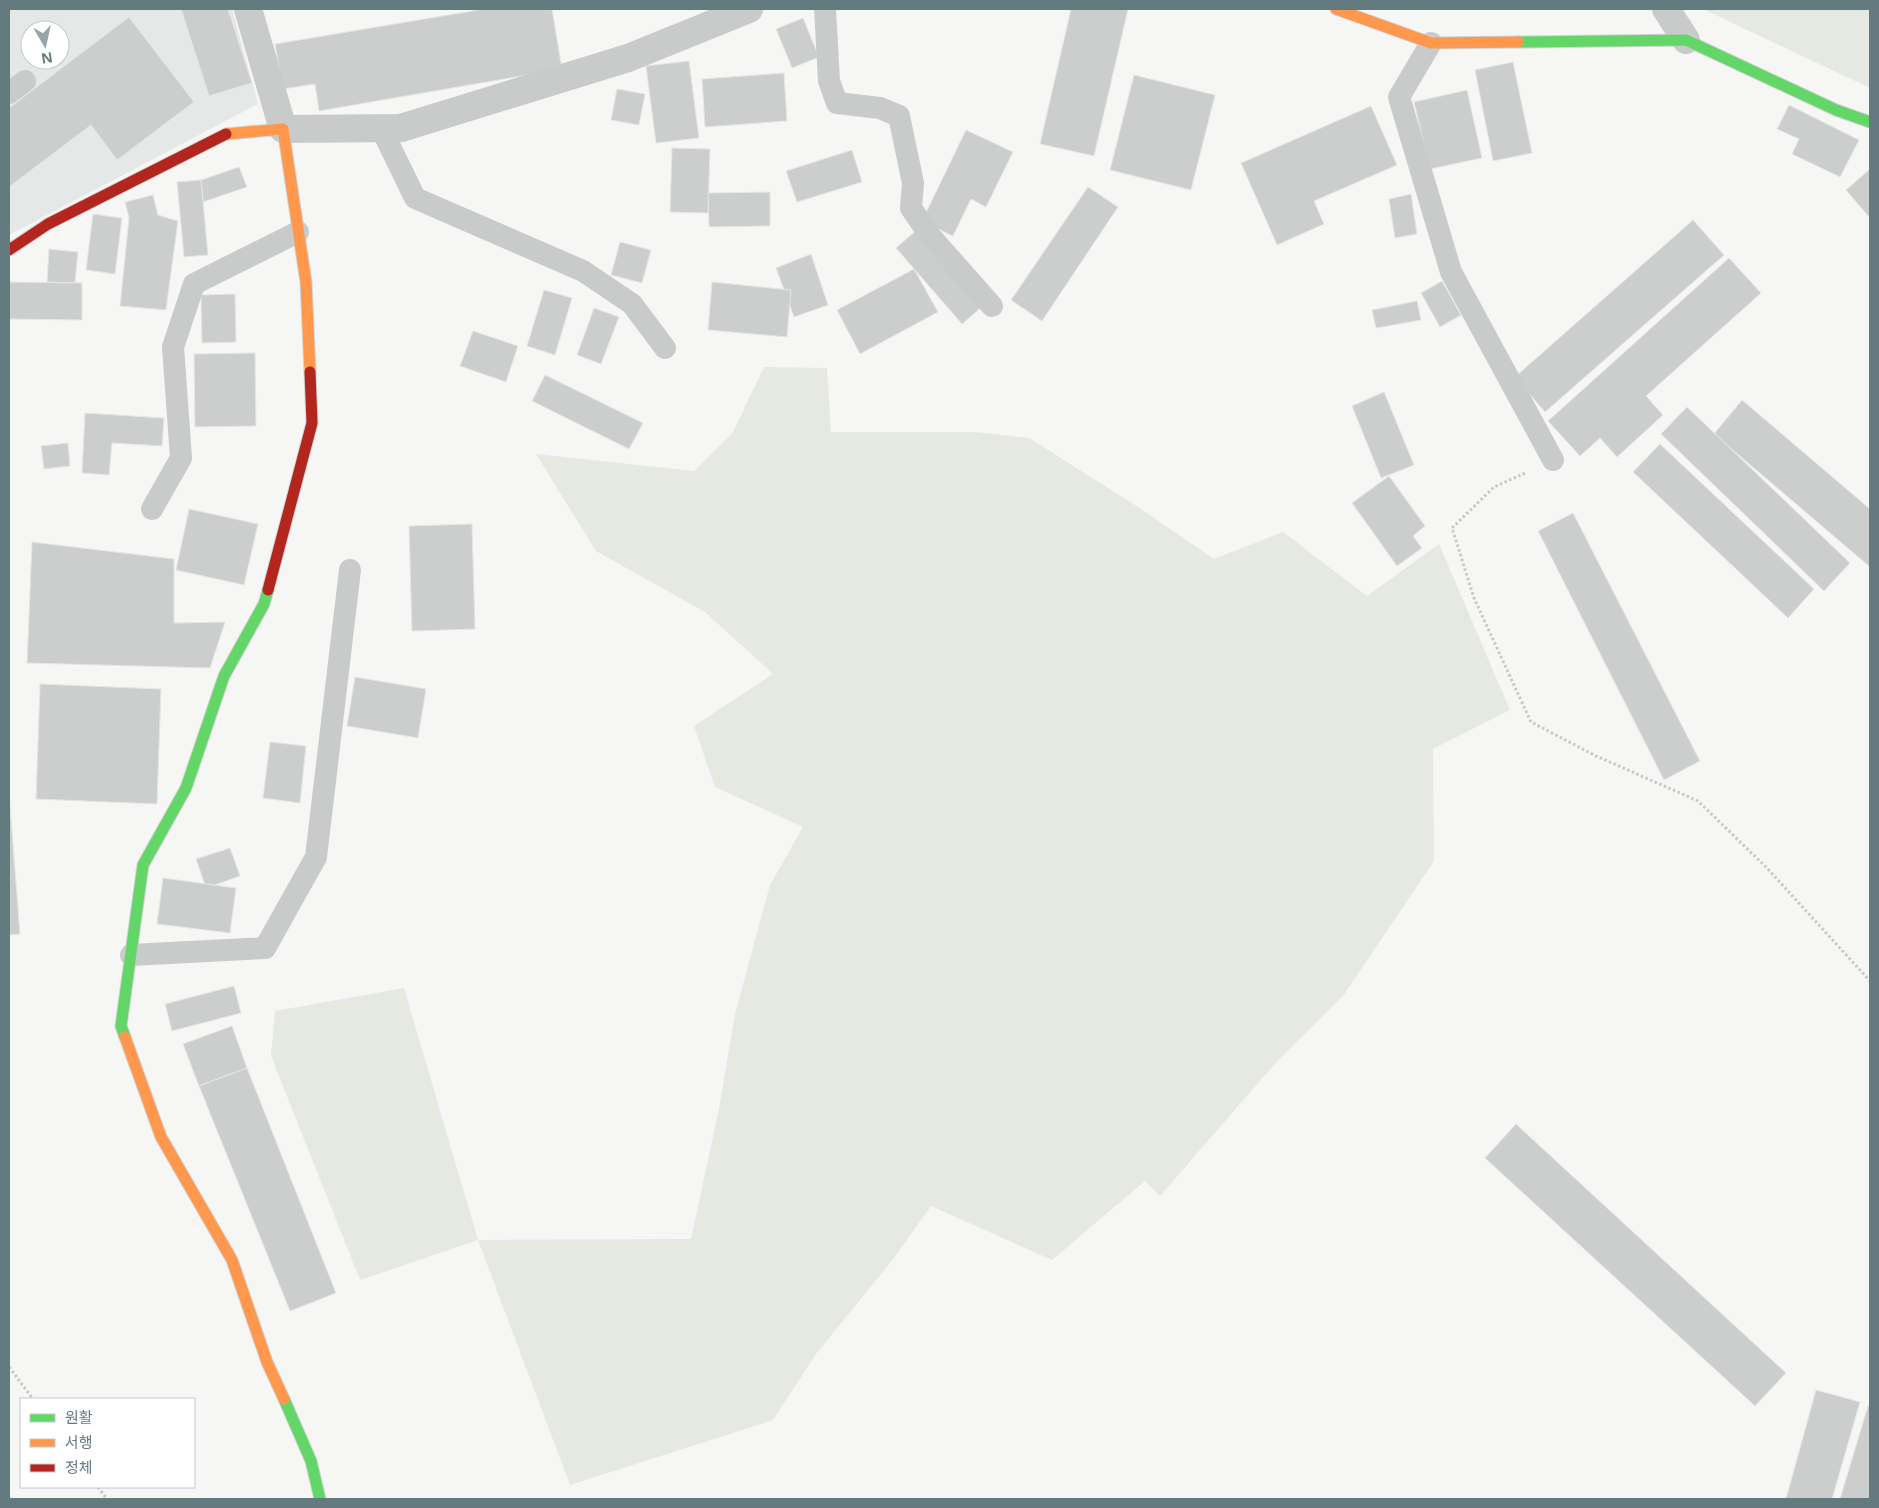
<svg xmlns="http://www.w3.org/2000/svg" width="1879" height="1508" font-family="'Open Sans','Noto Sans KR',sans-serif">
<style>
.built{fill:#e6e7e7;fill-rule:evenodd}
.green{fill:#e6e8e2}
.building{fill:#cccece;stroke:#e6e6e5}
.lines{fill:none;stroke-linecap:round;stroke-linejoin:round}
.fast-casing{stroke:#d2d3d3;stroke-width:13}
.slow-casing{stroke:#d2d3d3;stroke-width:13}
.jam-casing{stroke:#d2d3d3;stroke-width:13}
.path{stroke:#c7c9c9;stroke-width:3;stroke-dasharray:2.5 2.5;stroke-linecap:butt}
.lane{stroke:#c9cbcb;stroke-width:22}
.street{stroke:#c9cbcb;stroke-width:28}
.fast{stroke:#63d668;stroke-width:11}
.slow{stroke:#ff974d;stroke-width:11}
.jam{stroke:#b3261e;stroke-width:11}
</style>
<rect width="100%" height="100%" fill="#f6f6f5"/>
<path class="built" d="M9 9H232L258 104 9 235ZM30 30H60V60H30Z"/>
<g class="green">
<path d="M1709 9H1870V88L1707 11Z"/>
<path d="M764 367 827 368 831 432H975L1029 438 1135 505 1214 559 1283 532 1367 596 1439 544 1510 710 1433 749 1434 861 1343 996 1279 1059 1160 1196 1145 1181 1052 1260 931 1206 894 1258 816 1354 773 1420 570 1485 478 1240 360 1280 271 1056 275 1011 404 988 478 1240 691 1239 719 1109 735 1014 770 885 803 827 715 787 694 726 773 674 705 612 596 551 536 454 694 471 732 434Z"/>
</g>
<g class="building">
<path d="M181 9H228L252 83 209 96Z"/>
<path d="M484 9H552L562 69 319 111 315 84 283 89 275 44Z"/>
<path d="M1071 9H1128L1094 156 1040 144Z"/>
<path d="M129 17 194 102 117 160 91 125 9 187V108Z"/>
<path d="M803 18 819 57 792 68 776 29Z"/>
<path d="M689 61 699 138 656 143 646 66Z"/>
<path d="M1513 62 1532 153 1493 161 1475 70Z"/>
<path d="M784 73 787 121 705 127 702 79Z"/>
<path d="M1134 75 1215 95 1191 190 1110 170Z"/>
<path d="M617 89 645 94 639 125 611 120Z"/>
<path d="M1467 90 1482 158 1430 169 1414 102Z"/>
<path d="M1789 105 1859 140 1840 177 1792 154 1799 139 1777 129Z"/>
<path d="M1371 106 1397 165 1314 201 1324 224 1277 245 1241 163Z"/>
<path d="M966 130 1013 152 986 207 971 199 953 236 922 221Z"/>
<path d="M672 148 710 149 708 213 670 212Z"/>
<path d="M852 150 862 182 797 202 786 171Z"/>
<path d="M239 167 247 187 203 202 201 180Z"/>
<path d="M1870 169V218L1846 190Z"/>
<path d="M201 180 208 255 184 257 177 182Z"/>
<path d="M1088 187 1118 207 1042 321 1011 300Z"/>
<path d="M770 192V226L709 227 708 193Z"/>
<path d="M1411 194 1417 234 1395 238 1389 199Z"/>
<path d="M153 195 158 215 178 221 166 310 120 306 129 218 125 202Z"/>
<path d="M93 214 122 218 115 274 86 270Z"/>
<path d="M1693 220 1724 255 1545 412 1515 377Z"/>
<path d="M918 229 984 305 962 324 896 248Z"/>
<path d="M620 242 651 250 642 283 611 275Z"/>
<path d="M49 249 78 252 75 283 47 282Z"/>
<path d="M811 254 828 305 794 317 776 268Z"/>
<path d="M1729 258 1761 293 1646 396 1663 415 1617 457 1600 438 1580 456 1548 421Z"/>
<path d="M914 269 938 312 860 354 837 310Z"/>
<path d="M1442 281 1461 315 1440 327 1421 293Z"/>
<path d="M9 282 82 283V320L9 319Z"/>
<path d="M712 282 791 290 787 337 708 330Z"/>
<path d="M544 290 572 298 555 355 527 346Z"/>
<path d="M235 294 236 342 202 343 201 295Z"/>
<path d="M1417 301 1421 320 1376 328 1372 310Z"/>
<path d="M594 308 619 317 601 364 577 355Z"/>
<path d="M473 331 518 346 506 382 460 366Z"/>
<path d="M255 353 256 426 195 427 194 354Z"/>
<path d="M545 375 643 423 629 449 532 401Z"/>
<path d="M1384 392 1414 465 1381 478 1352 406Z"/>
<path d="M1742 400 1870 509V567L1714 434Z"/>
<path d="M1687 407 1850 563 1824 591 1661 434Z"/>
<path d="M85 413 164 418 162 446 112 443 109 475 82 473Z"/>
<path d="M68 443 70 466 44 469 41 446Z"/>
<path d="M1660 444 1814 589 1788 618 1633 472Z"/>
<path d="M1389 476 1425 526 1413 536 1422 548 1397 566 1352 503Z"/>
<path d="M189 509 258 524 244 585 176 570Z"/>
<path d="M1573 513 1700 761 1664 780 1538 531Z"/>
<path d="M472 524 475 629 412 631 409 526Z"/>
<path d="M32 542 174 559V623L225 622 210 668 27 663Z"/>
<path d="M355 677 426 689 418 738 347 726Z"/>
<path d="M40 684 161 689 157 804 36 799Z"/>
<path d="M270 742 306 746 300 803 263 798Z"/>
<path d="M9 792 20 934 9 935Z"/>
<path d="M230 848 240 876 206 888 196 859Z"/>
<path d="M163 878 236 888 230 933 157 924Z"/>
<path d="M234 986 241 1013 172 1031 165 1004Z"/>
<path d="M232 1026 247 1068 199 1086 183 1044Z"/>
<path d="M247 1068 336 1293 290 1311 199 1086Z"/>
<path d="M1516 1124 1786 1373 1755 1406 1485 1158Z"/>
<path d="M1816 1390 1860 1402 1832 1499H1786Z"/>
<path d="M1868 1406H1870V1499H1840Z"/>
</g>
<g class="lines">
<defs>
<g id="fast">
<path d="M1518 42 1686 40 1836 110 1870 122"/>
<path d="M125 1037 121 1026 143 865 186 788 224 676 264 604 268 590"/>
<path d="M284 1399 311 1461 320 1499"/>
</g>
<g id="slow">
<path d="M1336 9 1431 43 1518 42"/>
<path d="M226 134 283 129 306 282 310 372"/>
<path d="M125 1037 161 1137 232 1260 267 1362 284 1399"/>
</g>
<g id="jam">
<path d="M9 250 48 224 226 134"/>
<path d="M268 590 312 423 310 372"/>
</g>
</defs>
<use href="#fast" class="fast-casing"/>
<use href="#slow" class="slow-casing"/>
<use href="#jam" class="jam-casing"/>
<g class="path">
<path d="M1525 473 1494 487 1452 528 1474 598 1531 722 1594 755 1698 801 1766 867 1870 981"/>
<path d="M9 1367 33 1399"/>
<path d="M98 1487 107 1499"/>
</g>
<g class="lane">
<path d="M825 9 829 81 837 103 880 108 899 116 913 183 911 208 931 237 992 306"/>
<path d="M1431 43 1399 97 1451 272 1553 460"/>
<path d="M9 93 25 81"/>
<path d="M381 128 415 198 583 271 632 304 665 348"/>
<path d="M152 509 181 458 173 347 194 284 298 232"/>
<path d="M131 955 265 948 316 857 350 570"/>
</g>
<g class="street">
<path d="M248 9 283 129 401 128 628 58 749 9"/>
<path d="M1666 9 1686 40"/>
</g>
<use href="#fast" class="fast"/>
<use href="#slow" class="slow"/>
<use href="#jam" class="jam"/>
</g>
<rect width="1879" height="1508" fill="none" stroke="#637a7f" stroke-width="20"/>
<rect x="20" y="1398" width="175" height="90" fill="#ffffff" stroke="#c1cacc"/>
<rect x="30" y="1414" width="25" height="8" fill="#63d668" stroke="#c1cacc"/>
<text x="65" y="1423" font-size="15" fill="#637a7f">원활</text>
<rect x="30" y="1439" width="25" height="8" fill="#ff974d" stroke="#c1cacc"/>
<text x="65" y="1448" font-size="15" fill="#637a7f">서행</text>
<rect x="30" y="1464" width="25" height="8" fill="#b3261e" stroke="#c1cacc"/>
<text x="65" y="1473" font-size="15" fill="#637a7f">정체</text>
<g transform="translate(45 45) rotate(171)"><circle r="24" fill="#ffffff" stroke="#c1cacc"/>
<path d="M0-4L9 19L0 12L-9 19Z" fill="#96a5a8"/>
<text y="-8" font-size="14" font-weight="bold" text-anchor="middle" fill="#637a7f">N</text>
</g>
</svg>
